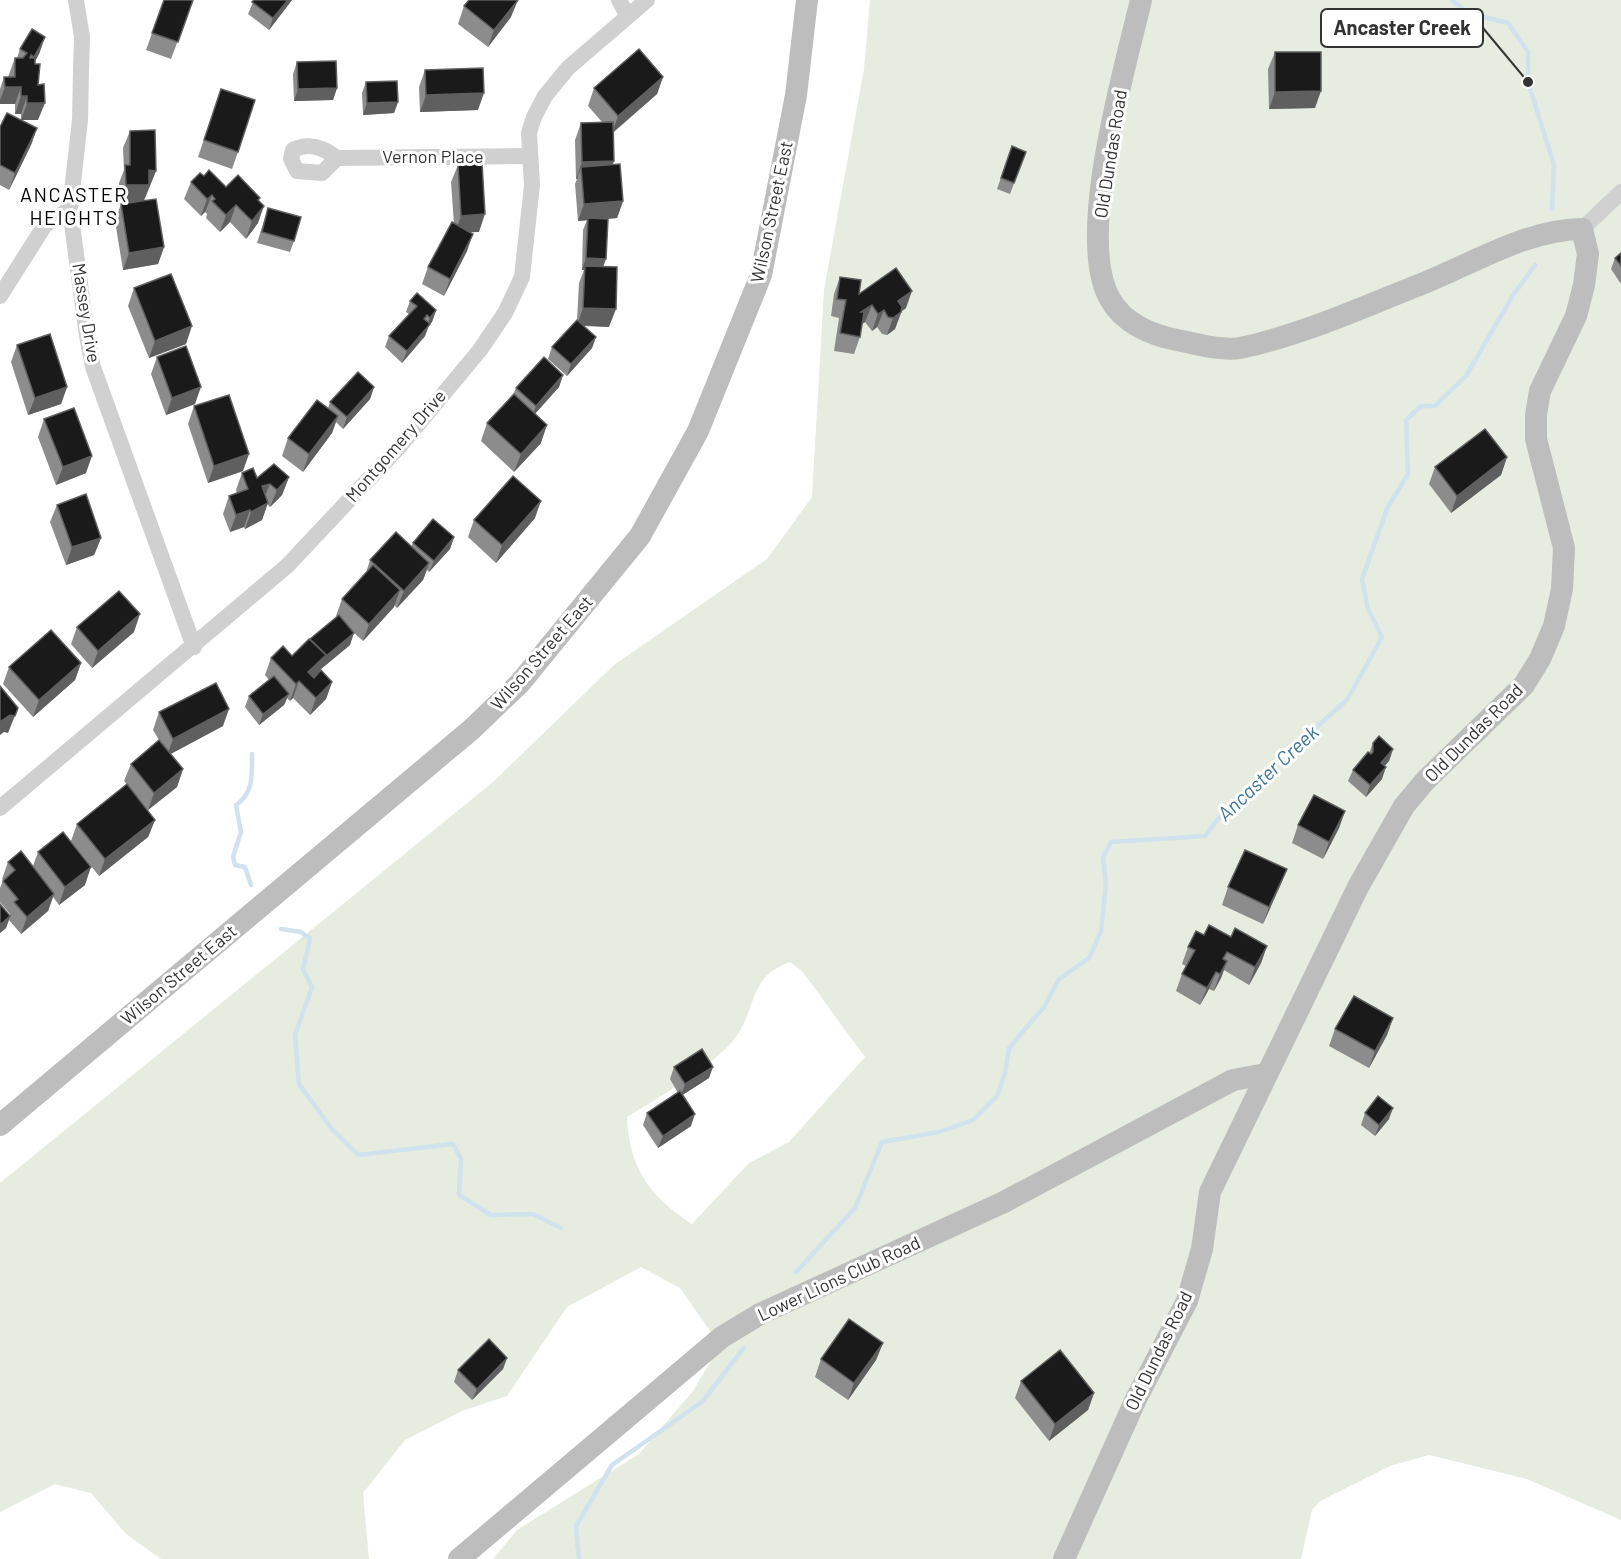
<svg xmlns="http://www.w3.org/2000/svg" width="1621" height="1559" font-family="Barlow,sans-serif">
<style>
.green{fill:#e6ecdf;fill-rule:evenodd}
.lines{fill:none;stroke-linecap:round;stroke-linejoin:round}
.stream{stroke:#cfe2ee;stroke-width:4.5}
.street{stroke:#d0d0d0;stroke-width:16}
.secondary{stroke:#bdbdbd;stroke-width:22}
.wall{fill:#8c8c8c}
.shaded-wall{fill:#5f5f5f}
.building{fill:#1a1a1a;stroke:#5f5f5f;stroke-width:1.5}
.labels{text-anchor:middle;stroke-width:6;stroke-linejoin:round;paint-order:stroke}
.street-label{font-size:18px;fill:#333;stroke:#fff}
.neighbourhood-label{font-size:20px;letter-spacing:1.5px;fill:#000;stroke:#fff}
.water-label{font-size:20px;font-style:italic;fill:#3f7597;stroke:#fff}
.leader{fill:none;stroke:#333;stroke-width:2}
.callout-dot{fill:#333;stroke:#fff;stroke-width:2}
.callout{fill:#fff;stroke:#333;stroke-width:2}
.callout-label{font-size:20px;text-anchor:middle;font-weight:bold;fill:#333}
</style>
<rect width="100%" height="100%" fill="#fff"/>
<path class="green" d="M870 0H1621V1520L1527 1479 1429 1455 1390 1466 1320 1501 1312 1510 1301 1559H493L517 1530 639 1454 693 1391 716 1352 715 1338 680 1288 641 1267 567 1307 507 1396 462 1411 405 1440 363 1493 369 1559H161L126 1534 91 1493 55 1484 0 1512V1183L493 782 614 665 767 559 812 497 824 290 864 69ZM790 962 802 971 865 1057 789 1142 749 1163 692 1224C650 1197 629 1168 627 1117 659 1097 723 1062 741 1029 757 998 752 976 790 962Z"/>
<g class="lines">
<g class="stream">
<path d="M1452 0 1468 13 1508 23 1528 52V82L1554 165 1552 209"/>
<path d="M251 885 245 867 235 865 233 857 241 832 236 805C254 793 252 774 252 754"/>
<path d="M281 929 301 932 310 939 303 969 312 987 295 1035 299 1084 331 1128 358 1155 453 1144 461 1159 459 1195 491 1215 533 1214 561 1228"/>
<path d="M796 1272 855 1208 882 1142 939 1132 973 1120 997 1096 1005 1073 1009 1048 1044 1007 1059 979 1089 958 1101 931 1106 884 1103 857 1111 842 1205 836 1228 806 1347 700 1382 637 1368 609 1362 579 1387 509 1408 474 1406 420 1421 406H1435L1466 376 1512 297 1535 265"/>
<path d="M579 1559 576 1526 612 1465 702 1402 744 1348"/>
</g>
<g class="street">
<path d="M76 0 82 37 81 72 80 120 70 209 87 336 93 367 194 647"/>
<path d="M619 0 627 15"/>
<path d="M337 158 322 173 297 171 291 159 293 150C309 142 323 147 337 158L529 156"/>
<path d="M1582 229 1621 192"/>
<path d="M0 296 45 225 70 209"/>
<path d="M0 808 287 566 400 446 480 350 505 313 522 277 532 185 529 133 534 117 545 96 568 68 647 0"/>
</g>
<g class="secondary">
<path d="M0 1125 472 729 520 683 640 536 698 431 761 275 796 95 807 0"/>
<path d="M459 1559 722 1337 760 1314 1004 1202 1233 1080 1266 1074"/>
<path d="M1064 1559 1136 1399 1187 1301 1202 1249 1210 1192 1358 887 1404 806 1425 781 1524 685 1540 659 1554 626 1562 589 1564 548 1536 439V415L1540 391 1576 316 1584 285 1588 254 1582 229C1526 230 1476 262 1424 283 1365 306 1303 335 1240 348 1221 351 1196 344 1177 340 1151 335 1123 323 1110 299 1075 238 1125 68 1141 0"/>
</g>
</g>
<g class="wall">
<path d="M164 0H193L171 59 146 50Z"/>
<path d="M254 0H292L269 30 248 14Z"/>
<path d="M464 6 511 17 488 47 458 24Z"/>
<path d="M45 37 39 54 35 61 38 85V120H21V114H15V104H0V89L4 77H8L15 58H17L20 49Z"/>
<path d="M1275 52 1315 108 1269 109 1268 69Z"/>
<path d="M297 62 337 88 333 100 294 101 293 74Z"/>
<path d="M425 70 478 110 420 112 419 87Z"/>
<path d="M663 77 657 94 614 132 613 165 623 201 617 218 607 219 603 267 609 327 583 326 596 337 592 348 567 376 548 359 552 347 577 320 579 283 584 270H582L583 230 587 220 578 221 575 184 577 179H576L575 140 581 123 602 122 588 106 594 88Z"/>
<path d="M366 82 398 102 394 113 363 115 362 93Z"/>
<path d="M221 89 238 152 232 169 198 157Z"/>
<path d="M0 127 37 128 31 145 9 190 0 185Z"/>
<path d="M130 131 156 171 144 201 164 247 158 264 123 270 115 221 121 204 134 202H119V183L124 170 123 148Z"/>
<path d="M1012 146 1026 152 1010 194 997 189Z"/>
<path d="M458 165 479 232H471L467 251 444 296 422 284 428 267 454 224 451 182Z"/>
<path d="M204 176 226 187 259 201 258 223 246 239 230 222 220 232 206 218 207 214 205 212 201 216 184 199 191 182Z"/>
<path d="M268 208 294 241 290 252 257 243Z"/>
<path d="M1621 253V284L1611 269 1615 258Z"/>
<path d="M840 277 859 294 906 308 902 311 895 329 887 335 882 334 877 327 872 331 865 322 862 324 860 337 854 354 834 351 839 318 831 316 834 294Z"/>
<path d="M134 288 186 344 149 358 128 306Z"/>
<path d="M410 301 436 310 432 322 429 325 425 336 402 363 385 347 389 336 409 314 406 312Z"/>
<path d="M17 345 67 387 61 404 28 415 11 362Z"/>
<path d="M157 357 195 404 166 415 151 374Z"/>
<path d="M563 375 559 387 535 414 541 443 514 472 481 441 487 423 513 395 516 388Z"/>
<path d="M374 387 370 399 343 429 336 422 332 433 303 472 282 456 288 438 328 408 330 402Z"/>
<path d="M194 406 243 471 208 483 188 424Z"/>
<path d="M44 419 86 473 56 485 38 437Z"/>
<path d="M1507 457 1501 475 1451 513 1429 484 1435 467Z"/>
<path d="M242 473 257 478 289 477 282 495 270 507 267 504 262 520 245 529 244 527 230 532 223 514 229 496 237 493 236 490Z"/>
<path d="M57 505 101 538 94 555 66 565 50 522Z"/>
<path d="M535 518 496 563 468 537 474 520Z"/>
<path d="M454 537 450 549 429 572 427 570 423 580 397 608 394 605V607L363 641 353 632 350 645 321 669 319 673 332 682 326 699 310 715 293 698 290 701 287 698 284 705 259 725 245 707 249 696 269 680 265 675 271 658 292 656 310 639 337 617 336 616 342 599 366 573 370 560 411 547 413 543Z"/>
<path d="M77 627 134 632 92 668 71 644Z"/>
<path d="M81 663 75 680 33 717 3 684 9 667Z"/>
<path d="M159 712 223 726 170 754 183 769 177 787 148 810 124 781 131 764 159 740 153 730Z"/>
<path d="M1373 743 1393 749 1389 761 1385 766 1382 779 1366 797 1348 781 1353 770 1369 753Z"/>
<path d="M1345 811 1339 828 1323 859 1292 843 1298 825Z"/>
<path d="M155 820 148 837 99 876 71 841 77 824Z"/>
<path d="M38 852 85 885 59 905 53 897 48 911 21 934 9 920 6 928 0 933V904L10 916V914L0 902V888L3 880 2 879 8 862 33 866Z"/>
<path d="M1287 869 1280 886 1263 924 1222 905 1228 887Z"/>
<path d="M1204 935 1231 937 1267 946 1261 963 1249 985 1224 970 1221 978 1214 991 1209 989 1200 1005 1176 991 1182 974 1186 966 1182 964 1188 947Z"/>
<path d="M1393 1018 1387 1035 1369 1068 1329 1046 1335 1029Z"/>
<path d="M674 1067 709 1078 682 1095 691 1126 658 1148 643 1125 647 1113 678 1093 670 1079Z"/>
<path d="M1365 1113 1389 1119 1375 1136 1361 1125Z"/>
<path d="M883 1343 876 1360 848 1400 815 1377 821 1359Z"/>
<path d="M507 1358 503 1369 472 1400 454 1382 458 1370Z"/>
<path d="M1021 1381 1094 1393 1088 1410 1049 1441 1015 1398Z"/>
</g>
<g class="shaded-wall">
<path d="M288 0H292L269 30 273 18Z"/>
<path d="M518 0 511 17 488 47 494 30Z"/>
<path d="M45 37 39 54 28 74 34 57Z"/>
<path d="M663 77 657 94 612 133 618 116Z"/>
<path d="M5 87H21L15 104H0V100Z"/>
<path d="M337 88 333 100 294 101 298 89Z"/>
<path d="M1321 91 1315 108 1269 109 1275 92Z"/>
<path d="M484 93 478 110 420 112 426 95Z"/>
<path d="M21 96H27L21 114H15Z"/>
<path d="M398 102 394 113 363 115 367 103Z"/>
<path d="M27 103H45L38 120H21Z"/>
<path d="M37 128 31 145 9 190 15 173Z"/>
<path d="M614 161 608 178 581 167 577 179H576L582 162Z"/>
<path d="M149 170 156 171 143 202H119L126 185Z"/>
<path d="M212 195 205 212 201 216 207 199Z"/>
<path d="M623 201 617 218 578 221 584 204Z"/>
<path d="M236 205 230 222 220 232 226 215Z"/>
<path d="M264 206 258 223 246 239 252 221Z"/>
<path d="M485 214 479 232 455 233 461 216Z"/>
<path d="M473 234 467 251 444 296 450 279Z"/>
<path d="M164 247 158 264 123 270 129 253Z"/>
<path d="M586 258 606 259 602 270 585 266 584 270H582Z"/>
<path d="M912 291 906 308 892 318 898 301Z"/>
<path d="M872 305 865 322 855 329 861 312Z"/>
<path d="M583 308 616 309 609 327 577 325Z"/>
<path d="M436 310 432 322 429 325 425 336 402 363 407 351 426 328 430 318Z"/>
<path d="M884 310 877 327 872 331 878 314Z"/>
<path d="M901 312 895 329 887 335 893 318Z"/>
<path d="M192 326 186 344 149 358 155 341Z"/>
<path d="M596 337 592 348 567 376 571 364Z"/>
<path d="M563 375 559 387 532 417 536 406Z"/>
<path d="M67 387 61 404 28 415 35 398Z"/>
<path d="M201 387 195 404 166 415 172 398Z"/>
<path d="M374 387 370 399 343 429 347 417Z"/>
<path d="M338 416 332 433 303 472 309 454Z"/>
<path d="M547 425 541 443 514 472 521 454Z"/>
<path d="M249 454 243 471 208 483 214 466Z"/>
<path d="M92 456 86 473 56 485 63 467Z"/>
<path d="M1507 457 1501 475 1451 513 1457 496Z"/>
<path d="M289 477 282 495 270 507 277 490Z"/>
<path d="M270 484 263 501 262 486Z"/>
<path d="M541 501 535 518 496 563 502 545Z"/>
<path d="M268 503 262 520 245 529 251 512Z"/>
<path d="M250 510 244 527 230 532 236 515Z"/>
<path d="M454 537 450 549 429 572 434 561Z"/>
<path d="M101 538 94 555 66 565 72 547Z"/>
<path d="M429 563 423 580 397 608 404 591Z"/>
<path d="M400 590 394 607 363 641 369 624Z"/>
<path d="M140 614 134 632 92 668 98 651Z"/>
<path d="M354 633 350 645 321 669 319 673 305 687 308 672 326 655Z"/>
<path d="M81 663 75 680 33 717 39 700Z"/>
<path d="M299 681 293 698 290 701 296 684Z"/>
<path d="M332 682 326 699 310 715 316 698Z"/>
<path d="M289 694 284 705 259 725 263 714Z"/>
<path d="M18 708 8 733 4 732 0 735V722Z"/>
<path d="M229 709 223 726 167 756 173 739Z"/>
<path d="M1393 749 1389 761 1377 774 1381 763Z"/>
<path d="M1386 767 1382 779 1366 797 1370 785Z"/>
<path d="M183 769 177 787 148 810 154 793Z"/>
<path d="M1345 811 1339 828 1323 859 1329 842Z"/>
<path d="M155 820 148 837 99 876 105 859Z"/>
<path d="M91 867 85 885 59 905 65 887Z"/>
<path d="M1287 869 1280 886 1263 924 1269 907Z"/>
<path d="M54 894 48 911 21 934 27 917Z"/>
<path d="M10 916 6 928 0 933V925Z"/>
<path d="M1267 946 1261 963 1249 985 1255 967Z"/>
<path d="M1227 961 1221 978 1214 991 1220 974Z"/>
<path d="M1216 972 1209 989 1200 1005 1207 988Z"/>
<path d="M1393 1018 1387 1035 1369 1068 1375 1051Z"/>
<path d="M713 1067 709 1078 681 1096 685 1084Z"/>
<path d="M1393 1108 1389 1119 1375 1136 1379 1125Z"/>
<path d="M695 1114 691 1126 658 1148 663 1136Z"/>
<path d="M883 1343 876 1360 848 1400 854 1383Z"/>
<path d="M507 1358 503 1369 472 1400 477 1389Z"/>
<path d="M1094 1393 1088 1410 1049 1441 1055 1424Z"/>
</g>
<g class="building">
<path d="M164 0H193L178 42 152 33Z"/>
<path d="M254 0H288L273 18 252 2Z"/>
<path d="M469 0H518L494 30 464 6Z"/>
<path d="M32 29 45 37 34 57 31 55 30 58H35V64H40L38 85 44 84 45 103H27V96H21V87H5L4 77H15V58H23L27 53 20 49Z"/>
<path d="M639 49 663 77 618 116 594 88Z"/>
<path d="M1275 52H1321V91L1275 92Z"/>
<path d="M336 61 337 88 298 89 297 62Z"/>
<path d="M483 68 484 93 426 95 425 70Z"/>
<path d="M397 81 398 102 367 103 366 82Z"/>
<path d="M221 89 255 100 238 152 204 140Z"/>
<path d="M7 113 37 128 15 173 0 165V127Z"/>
<path d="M613 122 614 161 582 162 581 123Z"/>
<path d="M155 130 156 171 149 170V185H126L125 165H130V131Z"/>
<path d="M1012 146 1026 152 1014 183 1001 178Z"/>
<path d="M482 163 485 214 461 216 458 165Z"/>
<path d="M620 164 623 201 584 204 581 167Z"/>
<path d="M209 170 226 187 238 175 260 198 258 200 264 206 252 221 236 205 226 215 212 201 215 199 212 195 207 199 191 182 200 173 204 176Z"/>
<path d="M156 199 164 247 129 253 121 204Z"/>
<path d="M268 208 301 217 294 241 262 232Z"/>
<path d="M588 218 608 219 606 259 586 258Z"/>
<path d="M452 222 473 234 450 279 428 267Z"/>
<path d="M1621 253V266L1615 258Z"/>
<path d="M585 266 617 267 616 309 583 308Z"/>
<path d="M896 268 912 291 898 301 902 307 901 312 893 318 888 317 884 310 878 314 872 305 861 312H864L860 337 840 333 846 300 837 299 840 277 861 280 859 294Z"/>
<path d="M171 274 192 326 155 341 134 288Z"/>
<path d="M417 293 436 310 430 318 427 315 424 319 430 324 407 351 389 336 417 306 410 301Z"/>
<path d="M577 320 596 337 571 364 552 347Z"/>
<path d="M50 334 67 387 35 398 17 345Z"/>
<path d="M186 346 201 387 172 398 157 357Z"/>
<path d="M544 357 563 375 536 406 516 388Z"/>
<path d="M358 372 374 387 347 417 330 402Z"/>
<path d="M514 394 547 425 521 454 487 423Z"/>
<path d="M229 395 249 454 214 466 194 406Z"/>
<path d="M317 400 338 416 309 454 288 438Z"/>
<path d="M74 408 92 456 63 467 44 419Z"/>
<path d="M1485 429 1507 457 1457 496 1435 467Z"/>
<path d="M274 464 289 477 277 490 270 484 262 486 268 503 251 512 250 510 236 515 229 496 248 489 242 473 253 468 257 478Z"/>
<path d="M513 476 541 501 502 545 474 520Z"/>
<path d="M86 494 101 538 72 547 57 505Z"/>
<path d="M433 519 454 537 434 561 413 543Z"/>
<path d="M396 532 429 563 404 591 370 560Z"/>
<path d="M373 565 400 590 369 624 342 599Z"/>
<path d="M119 591 140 614 98 651 77 627Z"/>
<path d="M339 615 354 633 325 657 326 655 310 639Z"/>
<path d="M51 630 81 663 39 700 9 667Z"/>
<path d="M309 639 326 655 308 672 314 678 321 670 332 682 316 698 299 681 296 684 271 658 283 646 292 656Z"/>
<path d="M274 676 289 694 263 714 249 696Z"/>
<path d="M216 683 229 709 173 739 159 712Z"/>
<path d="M0 686 18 708 15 716 10 715 0 722Z"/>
<path d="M1379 736 1393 749 1381 763 1386 767 1370 785 1353 770 1368 752 1371 754 1373 752V743Z"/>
<path d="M159 740 183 769 154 793 131 764Z"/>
<path d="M127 784 155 820 105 859 77 824Z"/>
<path d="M1314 795 1345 811 1329 842 1298 825Z"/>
<path d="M63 832 91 867 65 887 38 852Z"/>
<path d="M1245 850 1287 869 1269 907 1228 887Z"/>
<path d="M21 851 54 894 27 917 14 902 18 899 3 881 15 870 8 862Z"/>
<path d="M0 904 10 916 0 925Z"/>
<path d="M1209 925 1231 937 1235 928 1267 946 1255 967 1227 952 1223 959 1227 961 1220 974 1216 972 1207 988 1182 974 1195 950 1188 947 1196 931 1204 935Z"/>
<path d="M1354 996 1393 1018 1375 1051 1335 1029Z"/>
<path d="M702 1049 713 1067 685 1084 674 1067Z"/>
<path d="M680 1091 695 1114 663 1136 647 1113Z"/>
<path d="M1378 1096 1393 1108 1379 1125 1365 1113Z"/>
<path d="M849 1319 883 1343 854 1383 821 1359Z"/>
<path d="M489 1339 507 1358 477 1389 458 1370Z"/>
<path d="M1060 1350 1094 1393 1055 1424 1021 1381Z"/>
</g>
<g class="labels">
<g class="street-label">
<text transform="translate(1111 154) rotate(-81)" y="6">Old Dundas Road</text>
<text x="433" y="163">Vernon Place</text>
<text transform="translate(772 212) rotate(-78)" y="6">Wilson Street East</text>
<text transform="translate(86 313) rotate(81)" y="6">Massey Drive</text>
<text transform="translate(396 446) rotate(-49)" y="6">Montgomery Drive</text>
<text transform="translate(542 653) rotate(-49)" y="6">Wilson Street East</text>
<text transform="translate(1474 733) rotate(-45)" y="6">Old Dundas Road</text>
<text transform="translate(179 975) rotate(-40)" y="6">Wilson Street East</text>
<text transform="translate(839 1279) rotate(-25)" y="6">Lower Lions Club Road</text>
<text transform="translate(1159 1351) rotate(-64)" y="6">Old Dundas Road</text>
</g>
<g class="neighbourhood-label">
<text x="74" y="202">ANCASTER<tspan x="74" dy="23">HEIGHTS</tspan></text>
</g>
<g class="water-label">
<text transform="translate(1268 773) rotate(-43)" y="7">Ancaster Creek</text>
</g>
</g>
<path class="leader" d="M1528 82L1483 28"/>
<circle class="callout-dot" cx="1528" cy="82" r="6"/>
<rect class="callout" x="1321" y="9" width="162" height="38" rx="6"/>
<g class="callout-label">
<text x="1402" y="35">Ancaster Creek</text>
</g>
</svg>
